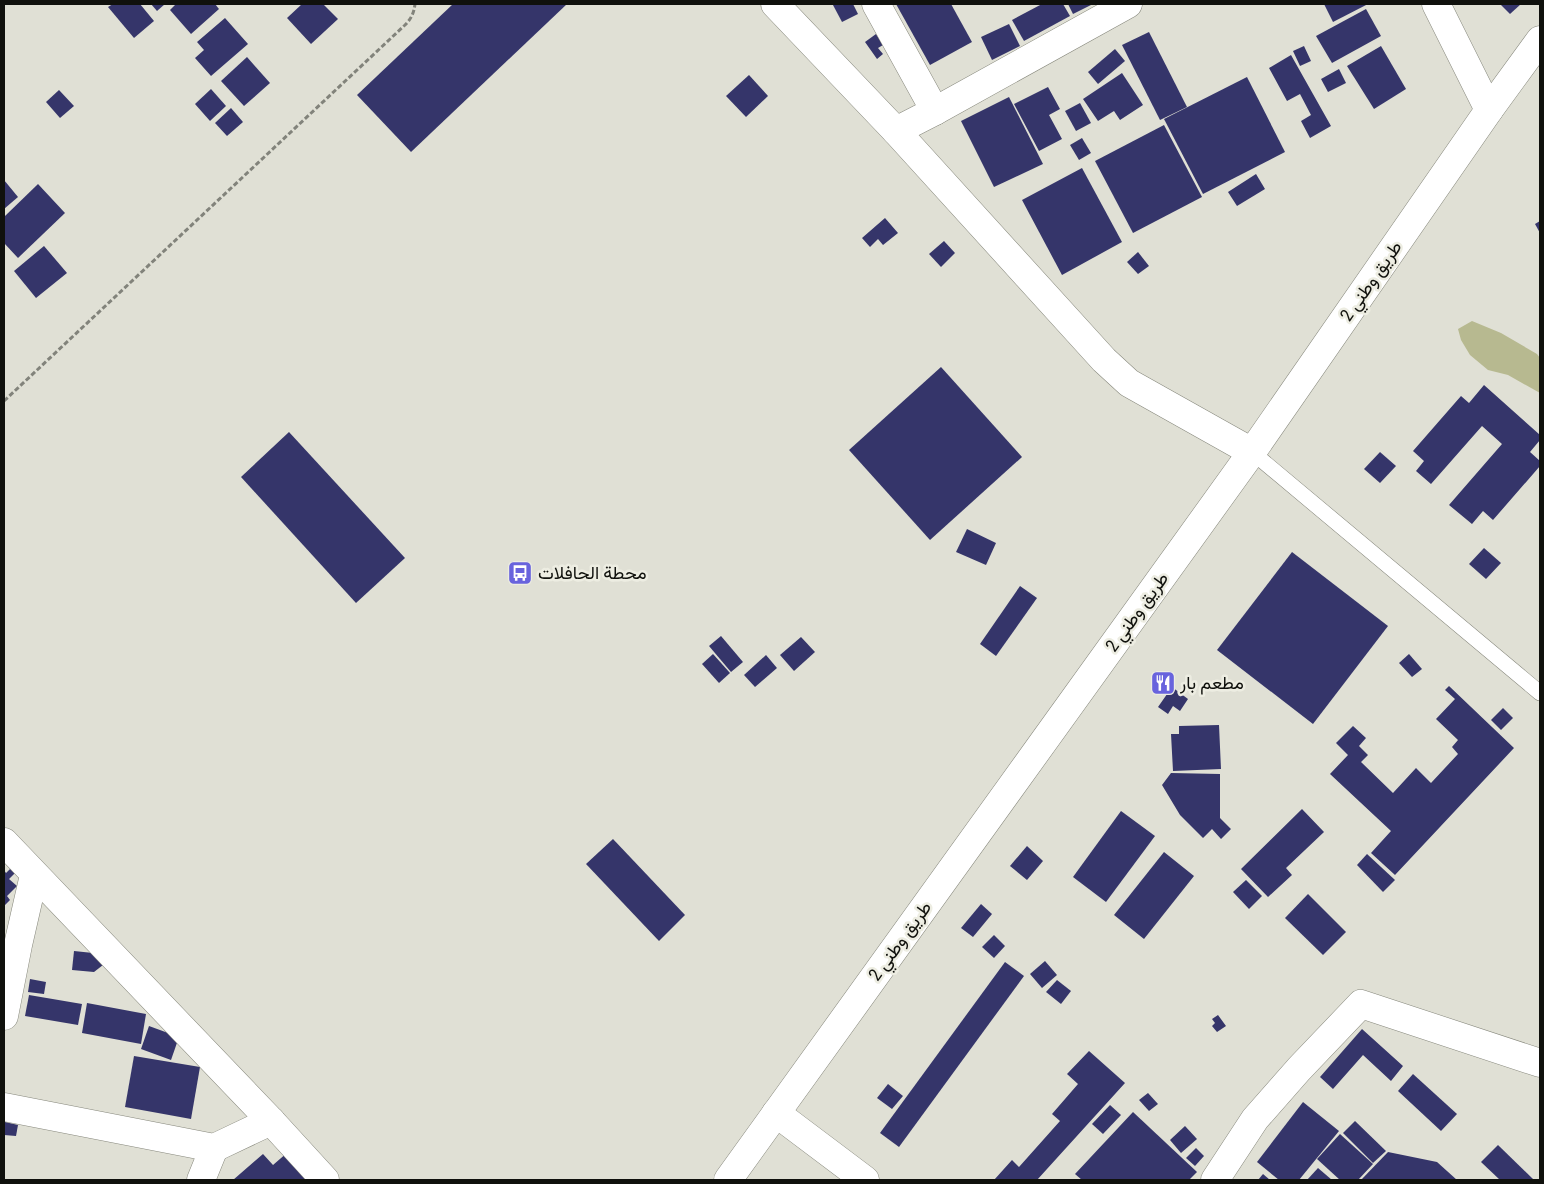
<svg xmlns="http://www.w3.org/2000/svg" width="1544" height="1184" font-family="'Roboto Condensed',Vazirmatn,sans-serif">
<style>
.green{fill:#b7b990}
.building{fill:#35356a}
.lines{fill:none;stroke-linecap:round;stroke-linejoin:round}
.service-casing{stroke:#87887d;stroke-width:16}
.minor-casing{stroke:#87887d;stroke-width:29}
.tertiary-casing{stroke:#87887d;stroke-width:29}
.trunk-casing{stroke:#87887d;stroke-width:29}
.path{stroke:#82837b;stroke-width:3;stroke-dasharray:5 2.5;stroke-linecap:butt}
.service{stroke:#fff;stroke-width:15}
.minor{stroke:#fff;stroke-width:28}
.tertiary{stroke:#fff;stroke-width:28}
.trunk{stroke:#fff;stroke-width:28}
.labels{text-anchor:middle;stroke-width:5;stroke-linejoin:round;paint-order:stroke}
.street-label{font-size:18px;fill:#10110d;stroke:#edede2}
.poi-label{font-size:18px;fill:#10110d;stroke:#edede2;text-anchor:start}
</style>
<rect width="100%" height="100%" fill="#e0e0d5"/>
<path class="green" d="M1472 321 1501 333 1537 354 1540 358V393L1508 375 1488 370 1470 355 1461 340 1458 329Z"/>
<g class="building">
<path d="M113 4H140L154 21 134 38 108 7Z"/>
<path d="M151 4H165L157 11Z"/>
<path d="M176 4H215L219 9 191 34 170 10Z"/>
<path d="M302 4H323L338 19 311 44 287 18Z"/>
<path d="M453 4H567L411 152 357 95Z"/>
<path d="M836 4H853L858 14 842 22 833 5Z"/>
<path d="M896 4H951L972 42 930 65Z"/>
<path d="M1042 4H1063L1070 16 1024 41 1012 20Z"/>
<path d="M1068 4H1093L1073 14Z"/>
<path d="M1324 4H1368L1333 22Z"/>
<path d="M1500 4H1521L1510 14Z"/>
<path d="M1366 9 1381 36 1332 63 1316 36Z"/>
<path d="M225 18 248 44 211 76 195 58 204 50 197 42Z"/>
<path d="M1009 24 1020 46 992 60 981 37Z"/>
<path d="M1149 32 1187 107 1160 120 1122 45Z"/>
<path d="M876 34 883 45 878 48 883 54 877 59 865 42Z"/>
<path d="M1304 46 1311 61 1300 66 1293 51Z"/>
<path d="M1381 46 1406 89 1374 109 1347 66Z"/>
<path d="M1115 49 1125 61 1098 84 1088 72Z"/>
<path d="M1291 55 1331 126 1310 138 1301 121 1311 115 1300 94 1287 101 1269 68Z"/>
<path d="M247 57 270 83 244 106 221 81Z"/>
<path d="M1339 69 1346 83 1328 92 1321 79Z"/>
<path d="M1122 73 1143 105 1120 120 1114 111 1098 121 1083 99Z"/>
<path d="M749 75 768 96 746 117 726 96Z"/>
<path d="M1247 77 1285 152 1203 194 1164 119Z"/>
<path d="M1048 87 1060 109 1049 115 1062 139 1039 151 1014 104Z"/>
<path d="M211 89 226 106 210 121 195 104Z"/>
<path d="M59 90 74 106 60 118 46 102Z"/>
<path d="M1009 97 1043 164 994 187 961 121Z"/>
<path d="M1080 103 1091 123 1076 131 1065 111Z"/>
<path d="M231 108 243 122 227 136 215 123Z"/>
<path d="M1164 125 1202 197 1133 233 1095 161Z"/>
<path d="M1082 138 1091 153 1079 160 1070 145Z"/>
<path d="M1082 168 1122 242 1062 275 1022 200Z"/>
<path d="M1256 174 1265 189 1237 206 1228 192Z"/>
<path d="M4 180 18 197 4 209Z"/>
<path d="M38 184 65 213 18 258 4 243V217Z"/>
<path d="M885 218 898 233 883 245 878 239 870 247 862 238Z"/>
<path d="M1540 221V233L1535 224Z"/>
<path d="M944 241 955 253 941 267 929 254Z"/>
<path d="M44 246 67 273 36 298 14 271Z"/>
<path d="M1138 252 1149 266 1138 274 1127 262Z"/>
<path d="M941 367 1022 457 930 540 849 450Z"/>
<path d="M1484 385 1540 435V440L1530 452 1540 461V466L1493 520 1483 511 1472 524 1449 505 1502 444 1482 426 1431 484 1416 471 1424 461 1413 451 1461 396 1469 403Z"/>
<path d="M289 432 405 558 356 603 241 477Z"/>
<path d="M1380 452 1396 466 1380 483 1364 469Z"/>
<path d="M967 529 996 543 986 565 956 552Z"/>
<path d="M1484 548 1501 563 1486 579 1469 564Z"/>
<path d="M1292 552 1388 626 1313 724 1217 650Z"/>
<path d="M1020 586 1037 598 996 656 980 644Z"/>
<path d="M721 636 743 662 731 672 709 646Z"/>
<path d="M801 637 815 652 794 671 780 655Z"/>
<path d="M713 654 730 673 719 683 702 664Z"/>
<path d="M1409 654 1422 669 1412 677 1399 663Z"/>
<path d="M766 655 777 668 755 687 744 675Z"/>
<path d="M1449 686 1514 748 1395 875 1371 853 1391 831 1330 774 1348 755 1336 743 1353 726 1366 738 1359 746 1368 755 1361 762 1393 793 1416 768 1431 783 1458 754 1452 747 1458 740 1436 719 1455 699 1445 690Z"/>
<path d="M1172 687 1188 699 1180 711 1173 706 1168 714 1158 707Z"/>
<path d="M1503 708 1513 718 1501 730 1491 720Z"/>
<path d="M1219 725 1221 769 1173 771 1171 734H1179V726Z"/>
<path d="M1171 773 1220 774V818L1231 829 1221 839 1212 829 1203 838 1180 815 1162 785Z"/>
<path d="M1302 809 1324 832 1286 868 1292 875 1268 897 1241 869Z"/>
<path d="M1121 811 1155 836 1106 902 1073 877Z"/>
<path d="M613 839 685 915 659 941 586 864Z"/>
<path d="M1027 846 1043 861 1027 880 1010 866Z"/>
<path d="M1164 852 1194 876 1144 939 1114 915Z"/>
<path d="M1367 854 1395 880 1383 892 1357 865Z"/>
<path d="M16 863 21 867 9 879 17 886 7 896 10 900 4 906V870L6 873Z"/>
<path d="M1246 880 1262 896 1249 909 1233 892Z"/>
<path d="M1308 894 1346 932 1323 955 1285 918Z"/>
<path d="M981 904 992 914 973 937 961 928Z"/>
<path d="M994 935 1005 946 994 958 982 947Z"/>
<path d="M74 951 93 953 103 965 94 972 72 970Z"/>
<path d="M1045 961 1057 975 1042 988 1030 974Z"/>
<path d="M1005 962 1024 976 899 1147 880 1133Z"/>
<path d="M30 979 46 982 44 994 28 992Z"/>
<path d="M1057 980 1071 991 1061 1004 1046 992Z"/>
<path d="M29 995 82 1004 78 1025 25 1016Z"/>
<path d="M87 1003 146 1014 141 1044 82 1033Z"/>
<path d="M1218 1015 1226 1026 1217 1032 1212 1026 1215 1023 1212 1019Z"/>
<path d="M149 1026 179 1037 171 1060 141 1049Z"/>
<path d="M1362 1029 1403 1066 1391 1081 1363 1055 1333 1089 1320 1077Z"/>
<path d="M1089 1051 1125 1083 1037 1180H994L1012 1160 1019 1167 1060 1121 1052 1114 1078 1084 1067 1074Z"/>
<path d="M134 1056 200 1067 191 1119 125 1107Z"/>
<path d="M1413 1074 1457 1114 1441 1131 1398 1091Z"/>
<path d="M888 1084 903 1096 892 1109 877 1098Z"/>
<path d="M1148 1093 1158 1104 1149 1111 1139 1100Z"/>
<path d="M1303 1102 1339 1131 1299 1180H1279L1257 1162Z"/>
<path d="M1110 1105 1121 1115 1103 1134 1092 1124Z"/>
<path d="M1133 1112 1197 1172 1189 1180H1082L1075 1174Z"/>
<path d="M1355 1121 1386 1151 1373 1163 1343 1133Z"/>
<path d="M5 1122 18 1125 16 1136 4 1135Z"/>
<path d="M1185 1126 1197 1139 1181 1153 1170 1140Z"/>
<path d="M1340 1134 1373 1164 1358 1180H1340L1317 1159Z"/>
<path d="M1498 1145 1534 1180H1500L1481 1162Z"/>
<path d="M1196 1148 1204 1156 1195 1166 1186 1158Z"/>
<path d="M288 1152 311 1180H233L263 1154 273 1165Z"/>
<path d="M1388 1152 1437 1162 1457 1180H1361Z"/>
<path d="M1318 1168 1332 1180H1307Z"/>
<path d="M1263 1174 1270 1180H1258Z"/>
</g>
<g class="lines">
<defs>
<path id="service" d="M1252 452 1540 693"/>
<g id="minor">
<path d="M775 4 896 131 1104 360 1129 383 1252 452"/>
<path d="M876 4 935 111"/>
<path d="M896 131 935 111 1128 4"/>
<path d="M4 842 271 1121 325 1180"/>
<path d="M4 1016 18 945 34 875"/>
<path d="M4 1107 214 1148 271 1121"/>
<path d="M776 1113 865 1180"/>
<path d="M201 1180 214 1148"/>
<path d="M1215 1180 1255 1119 1299 1069 1361 1004 1540 1063"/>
</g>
<path id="tertiary" d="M1436 4 1489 110"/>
<path id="trunk" d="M728 1180 1252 452 1489 110 1540 40"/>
</defs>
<use href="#service" class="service-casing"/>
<use href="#minor" class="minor-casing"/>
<use href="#tertiary" class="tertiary-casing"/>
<use href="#trunk" class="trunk-casing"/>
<path class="path" d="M4 401 405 25C411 19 414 13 415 4"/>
<use href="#service" class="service"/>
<use href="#minor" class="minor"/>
<use href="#tertiary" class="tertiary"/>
<use href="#trunk" class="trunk"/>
</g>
<defs>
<symbol id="bus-square" viewBox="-11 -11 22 22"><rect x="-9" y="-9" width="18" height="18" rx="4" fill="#6863dd" stroke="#edede2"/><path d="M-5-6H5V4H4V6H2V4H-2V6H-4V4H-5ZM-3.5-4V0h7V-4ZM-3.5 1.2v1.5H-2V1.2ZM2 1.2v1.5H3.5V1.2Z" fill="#fff"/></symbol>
<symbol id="restaurant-square" viewBox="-11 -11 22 22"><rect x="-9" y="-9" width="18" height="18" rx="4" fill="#6863dd" stroke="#edede2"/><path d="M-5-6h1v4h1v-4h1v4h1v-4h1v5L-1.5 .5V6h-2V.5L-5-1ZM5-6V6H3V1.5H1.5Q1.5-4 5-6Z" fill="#fff"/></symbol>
</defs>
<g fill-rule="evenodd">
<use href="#bus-square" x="506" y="559" width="28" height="28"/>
<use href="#restaurant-square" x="1149" y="669" width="28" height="28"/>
</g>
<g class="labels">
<g class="street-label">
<text transform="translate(1371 281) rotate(-55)" y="6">طريق وطني 2</text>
<text transform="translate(1137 612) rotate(-54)" y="6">طريق وطني 2</text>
<text transform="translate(900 941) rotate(-54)" y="6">طريق وطني 2</text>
</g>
<g class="poi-label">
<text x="538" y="579">محطة الحافلات</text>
<text x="1180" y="689">مطعم بار</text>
</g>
</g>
<rect width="1544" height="1184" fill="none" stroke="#10110d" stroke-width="10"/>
</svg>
